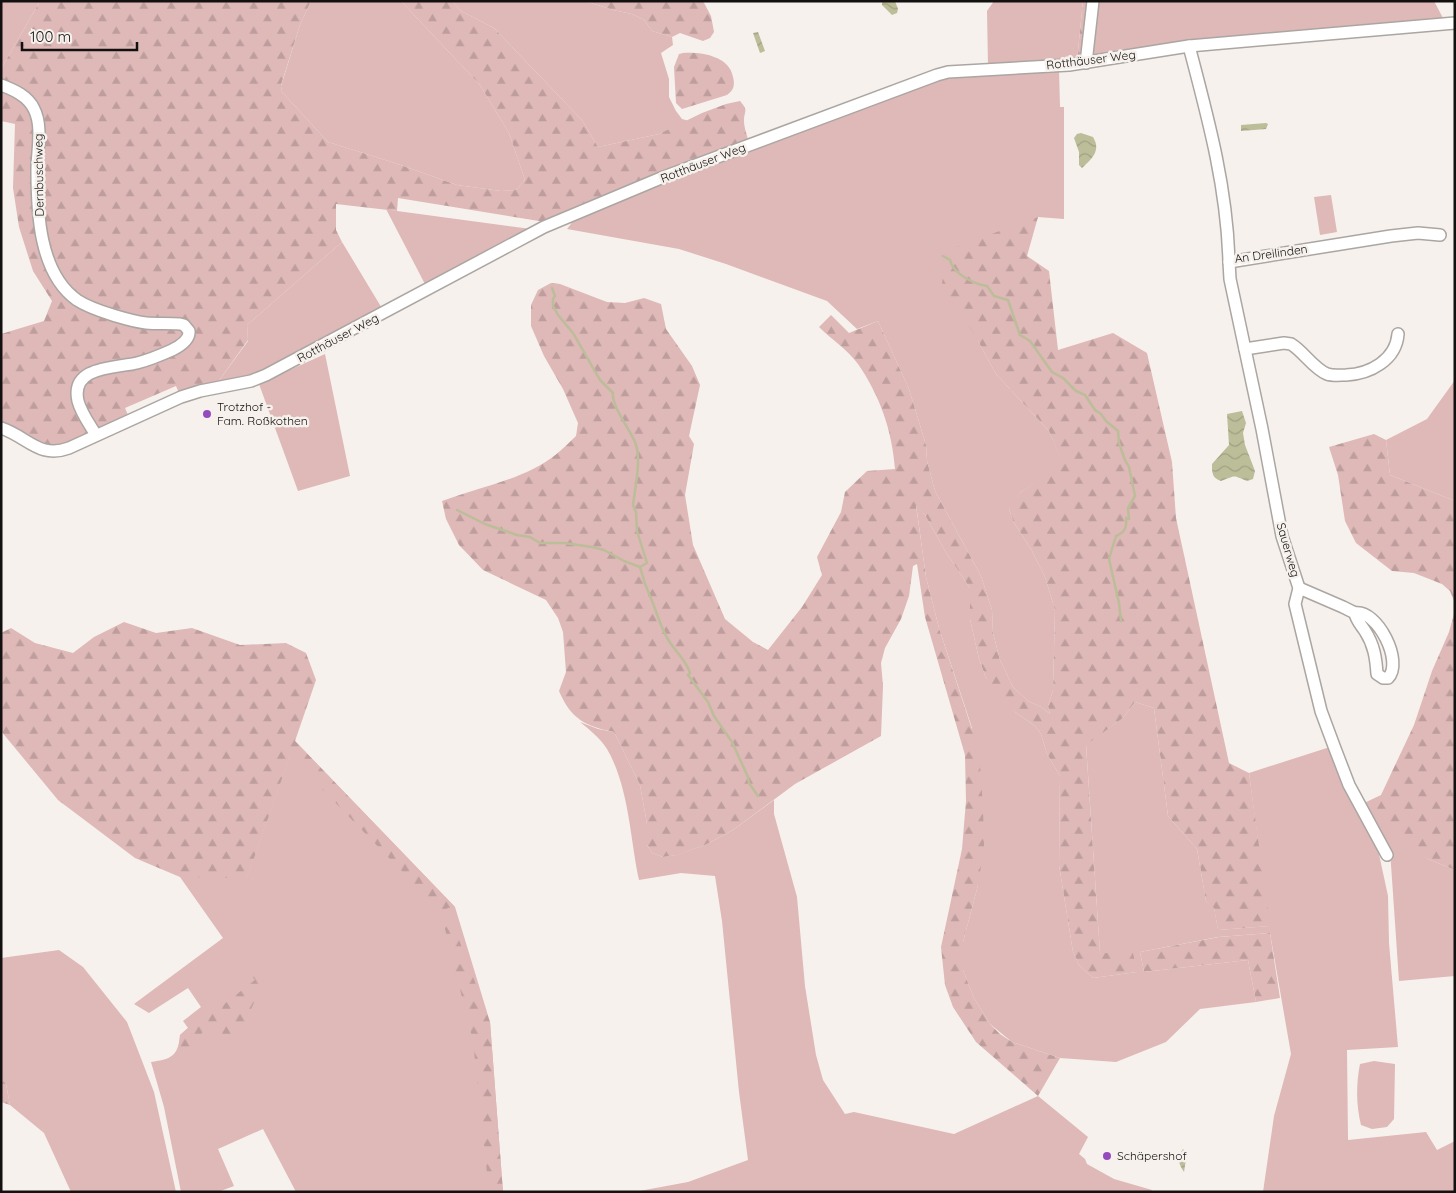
<svg xmlns="http://www.w3.org/2000/svg" width="1456" height="1193" font-family="Quicksand,sans-serif">
<style>
.grass{fill:#dfb8b8}
.forest{fill:url(#forest-firs)}
.water{fill:url(#water-waves)}
.lines{fill:none;stroke-linecap:round;stroke-linejoin:round}
.stream{stroke:#bcbd99;stroke-width:2.5}
.minor-casing{stroke:#aba6a2;stroke-width:14}
.minor{stroke:#fff;stroke-width:11}
.poi-dot{fill:#944bbe;stroke:#f6f1ec;stroke-width:2}
.labels{text-anchor:middle;stroke-width:5;stroke-linejoin:round;paint-order:stroke}
.street-label{font-size:12px;fill:#13110f;stroke:#f6f1ec}
.poi-label{font-size:12px;fill:#13110f;stroke:#f6f1ec;text-anchor:start}
</style>
<defs>
<pattern id="forest-firs" width="22" height="20" patternUnits="userSpaceOnUse" patternTransform="scale(1.25)"><rect width="22" height="20" fill="#dfb8b8"/><path d="M5 1l3.5 6h-7zM16 11l3.5 6h-7z" fill="#be9d9d"/></pattern>
<pattern id="water-waves" width="16" height="10" patternUnits="userSpaceOnUse" patternTransform="scale(1.25)"><rect width="16" height="10" fill="#bcbd99"/><path d="M0 5q4-4 8 0t8 0" fill="none" stroke="#a1a183"/></pattern>
</defs>
<rect width="100%" height="100%" fill="#f6f1ec"/>
<g class="grass">
<path d="M1 1H40L1 69Z"/>
<path d="M311 1H401L480 85 509 133 525 180 516 190 501 191 457 185 395 163 328 142 282 92 281 86 300 25Z"/>
<path d="M452 1H585L613 10 632 14 644 20 652 31 672 37 673 45 661 53 669 79V97L676 111 682 119 689 121 659 134 598 147 582 120 494 28 461 11Z"/>
<path d="M994 1H1083L1077 60 988 66 987 11Z"/>
<path d="M1096 1H1434L1443 18 1117 50 1095 58 1091 51Z"/>
<path d="M1059 69 1060 107H1064V219L1038 217 978 341 996 374 1049 431 1064 465 1021 492 1009 509 1013 521 1032 551 1045 577 1055 610 1053 690 1048 706 1050 714 1041 707 1028 701 1013 687 1000 660 993 633 992 610 981 576 935 491 927 461 926 445 909 389 878 321 857 329 827 301 726 264 679 249 567 229 577 216 898 93 950 76Z"/>
<path d="M1331 195 1337 232 1320 235 1314 197Z"/>
<path d="M386 209 397 211 531 229 427 288Z"/>
<path d="M342 242 383 310 250 377 218 382 248 341 247 325Z"/>
<path d="M325 354 350 476 298 491 259 384Z"/>
<path d="M1455 380V501L1390 475 1386 440 1427 419Z"/>
<path d="M916 504 925 515 945 551 970 588V619L979 659 986 678 1015 712 1035 726 1041 734 1047 754 1060 776 1059 865 1073 952 1079 965 1093 978 1137 972 1100 953 1086 744 1123 718 1135 702 1154 708 1168 816 1197 849 1206 901 1214 907 1218 930 1269 926 1249 773 1330 747 1377 845 1388 896 1389 943 1398 1047 1347 1050 1348 1140 1426 1132 1437 1150 1455 1141V1192H1263L1274 1116 1291 1054 1270 933 1218 937 1140 952 1144 972 1248 960 1256 1002 1200 1009 1166 1042 1116 1062 1060 1058 1012 1042 990 1024 974 998 963 970V942L978 885 972 728 939 628 926 577Z"/>
<path d="M580 722 598 729 614 732 640 785 647 824V845L652 853 663 857 676 855 705 845 733 830 774 800V814L797 897 805 986 816 1055 823 1080 845 1114 854 1112 954 1134 1038 1096 1088 1137 1079 1154 1085 1159 1087 1164 1114 1179 1152 1190 1151 1192H634L688 1182 748 1160 739 1092 722 921 715 876 681 873 639 880C630 838 629 787 607 749 600 738 590 730 580 722Z"/>
<path d="M295 741 455 907 490 1022 503 1192H296L263 1129 218 1149 234 1186 218 1192H181L164 1107 151 1062C172 1059 178 1056 180 1035L188 1028 183 1021 201 1007 188 988 149 1013 134 1004 223 938 180 877H247Z"/>
<path d="M1362 804 1428 859 1455 870V976L1399 981 1390 850Z"/>
<path d="M59 950 83 967 127 1022 154 1092 176 1192H71L44 1133 10 1105 6 1084 1 1078V958Z"/>
<path d="M1374 1061 1395 1064 1394 1119 1387 1127 1372 1129 1361 1125C1356 1105 1356 1084 1360 1064Z"/>
</g>
<g class="forest">
<path d="M40 1H311L300 25 281 85 282 92 328 142 395 163 457 185 501 191 516 190 525 180 509 133 480 85 401 1H452L461 11 494 28 582 120 598 147 659 134 702 113 726 104 740 101C749 111 744 110 744 121 744 127 747 136 749 142L545 222 398 198 397 211 336 204V230L342 242 247 325 248 340 218 382 179 393 176 386 125 408 128 415 74 443 51 448 1 424V334L44 321 52 301 33 271 19 227 13 188 15 124 1 121V69Z"/>
<path d="M585 1H703L711 16 714 32 710 38 703 41 680 33 672 37 652 31 644 20 632 14 613 10Z"/>
<path d="M1083 1H1091L1083 57 1077 60Z"/>
<path d="M683 53C702 52 729 56 733 77 735 85 734 90 727 95L682 109 676 103 674 67 679 54Z"/>
<path d="M1038 217 1027 256 1049 271 1058 350 1113 333 1147 353 1172 462 1176 518 1229 763 1249 773 1270 926 1218 930 1214 908 1206 901 1197 849 1168 816 1154 708 1135 702 1123 718 1086 745 1100 953H1133L1137 972 1093 978 1079 965 1073 952 1059 865 1060 776 1047 754 1041 734 1035 726 1015 712 995 694 986 678 979 659 970 619V588L945 551 925 515 916 505 926 577 939 628 979 751 983 807 984 847 978 885 963 942V970L974 998 990 1024 1000 1034 1012 1042 1060 1058 1038 1096 976 1042 953 1007 945 985 941 947 962 849 966 801 965 755 925 617 917 564 913 566 909 596 901 619 885 648 881 663 883 686 881 736 795 784 733 830 705 845 677 855 663 857 652 853 647 845V824L640 785 614 732C585 726 571 719 559 691L566 672 563 632 558 618 546 600 483 570 459 545 446 519 442 501C472 490 505 483 533 469 550 461 563 449 576 436L578 423 563 389 544 356 531 326V305L538 290 551 283 560 284 607 302 625 303 644 298 661 304 666 329 692 366 700 385 689 436 694 444 685 495 693 545 725 619 753 642 768 650 802 607 822 575 817 557 841 512 845 492 867 471 895 469C892 430 880 396 858 364 848 350 831 339 819 327L831 315 849 333 878 321 909 389 926 445 927 461 935 491 981 576 992 610 993 633 1000 660 1013 687 1028 701 1041 707 1050 714 1048 706 1053 690 1055 610 1045 577 1032 551 1013 521 1009 509 1011 504 1021 492 1063 464 1049 431 996 374 978 341 942 283 948 250Z"/>
<path d="M1374 434 1386 440 1390 475 1455 501V870L1428 859 1388 834 1362 804 1381 795 1414 725 1432 671 1449 632 1454 614V601L1450 591 1442 584 1414 573 1392 571 1356 543 1345 521 1338 475 1329 447Z"/>
<path d="M124 622 156 633 192 628 240 645 286 643 306 653 316 680 295 741 455 907 447 908 490 1022 503 1192H489L473 1041 444 925 427 897 290 756 247 878 180 877 135 858 58 800 1 731V633L11 628 35 643 73 653 94 637Z"/>
<path d="M1270 933 1280 998 1256 1002 1248 960 1144 972 1140 952 1219 937Z"/>
<path d="M252 962 263 981 241 1033 232 1045 215 1025 191 1040V1055L179 1049 180 1035 188 1028 190 1031 255 980 242 963Z"/>
<path d="M1 1078 6 1084 10 1105 1 1102Z"/>
</g>
<g class="water">
<path d="M882 1H895L898 9 897 13 892 15 882 5Z"/>
<path d="M758 32 765 51 760 53 753 33Z"/>
<path d="M1266 123 1268 124 1266 129 1241 131V125Z"/>
<path d="M1081 133 1093 137C1101 150 1093 158 1082 168L1079 165V152L1074 138 1077 134Z"/>
<path d="M1242 411 1246 423 1243 433 1245 445 1255 471 1253 479 1247 481C1232 475 1237 475 1221 481 1212 478 1212 473 1212 464L1229 445 1227 414Z"/>
<path d="M1183 1149 1187 1153 1184 1172C1178 1163 1177 1158 1183 1149Z"/>
</g>
<g class="lines">
<g class="stream">
<path d="M943 256 950 260C953 274 974 284 987 286L994 296 1008 300 1020 335 1030 341 1052 372 1063 378 1076 391 1085 395 1095 410 1101 414 1106 421 1118 431 1119 443 1125 460 1129 467 1135 496 1128 508 1129 519 1126 518C1127 528 1125 532 1116 536L1109 559 1119 603 1121 621"/>
<path d="M552 288 555 296 553 299V306L558 315 573 333 600 380 613 393C611 405 630 430 635 442 642 458 635 488 633 505L636 512 637 531 647 563 640 567"/>
<path d="M457 510 485 524 517 535 530 537 540 543H564L592 547 604 550 624 561 640 567C643 579 647 590 652 601 658 615 660 627 669 641 675 651 687 661 690 673L688 675 708 702 714 716 732 742 748 777 749 783 758 796"/>
</g>
<defs>
<g id="minor">
<path d="M1189 46C1208 118 1227 187 1229 262L1391 236 1418 233 1440 235"/>
<path d="M1086 63 1093 1"/>
<path d="M1 85C14 90 28 96 34 109 43 126 37 151 37 170 37 212 39 273 77 300 89 308 103 312 116 316 126 319 136 322 146 323 157 324 169 323 180 324L184 325 189 331C190 340 180 346 172 350 161 355 149 360 137 363 115 368 70 366 78 401 81 413 90 425 96 435"/>
<path d="M1229 262 1230 279 1262 429 1282 536 1299 588 1295 604 1321 711 1334 746 1349 785 1387 855"/>
<path d="M1245 349 1284 343 1291 344C1304 352 1313 368 1327 374 1333 376 1340 375 1346 375 1370 374 1396 360 1398 334"/>
<path d="M1 428C28 437 39 459 69 448L181 397 200 391 251 381 266 375 544 227 661 178 937 75 948 72 1069 65 1189 46 1455 23"/>
<path d="M1299 588 1343 607 1355 613C1377 609 1404 662 1388 678H1383L1377 674C1376 658 1374 645 1365 631 1361 625 1356 620 1355 613"/>
</g>
</defs>
<use href="#minor" class="minor-casing"/>
<use href="#minor" class="minor"/>
</g>
<g class="poi-dot">
<circle cx="207" cy="414" r="5"/>
<circle cx="1107" cy="1156" r="5"/>
</g>
<g class="labels">
<g class="street-label">
<text transform="translate(1091 60) rotate(-7)" y="4">Rotthäuser Weg</text>
<text transform="translate(703 163) rotate(-21)" y="4">Rotthäuser Weg</text>
<text transform="translate(39 175) rotate(-91)" y="4">Dernbuschweg</text>
<text transform="translate(1271 254) rotate(-8)" y="4">An Dreilinden</text>
<text transform="translate(338 338) rotate(-28)" y="4">Rotthäuser Weg</text>
<text transform="translate(1288 550) rotate(74)" y="4">Sauerweg</text>
</g>
<g class="poi-label">
<text x="217" y="411">Trotzhof -<tspan x="217" dy="14">Fam. Roßkothen</tspan></text>
<text x="1117" y="1160">Schäpershof</text>
</g>
</g>
<rect width="1456" height="1193" fill="none" stroke="#13110f" stroke-width="5"/>
<path d="M22 42v8h115v-8" fill="none" stroke="#13110f" stroke-width="2.5"/>
<text x="30" y="42" font-size="15" fill="#13110f" stroke="#f6f1ec" stroke-width="4" paint-order="stroke">100 m</text>
</svg>
